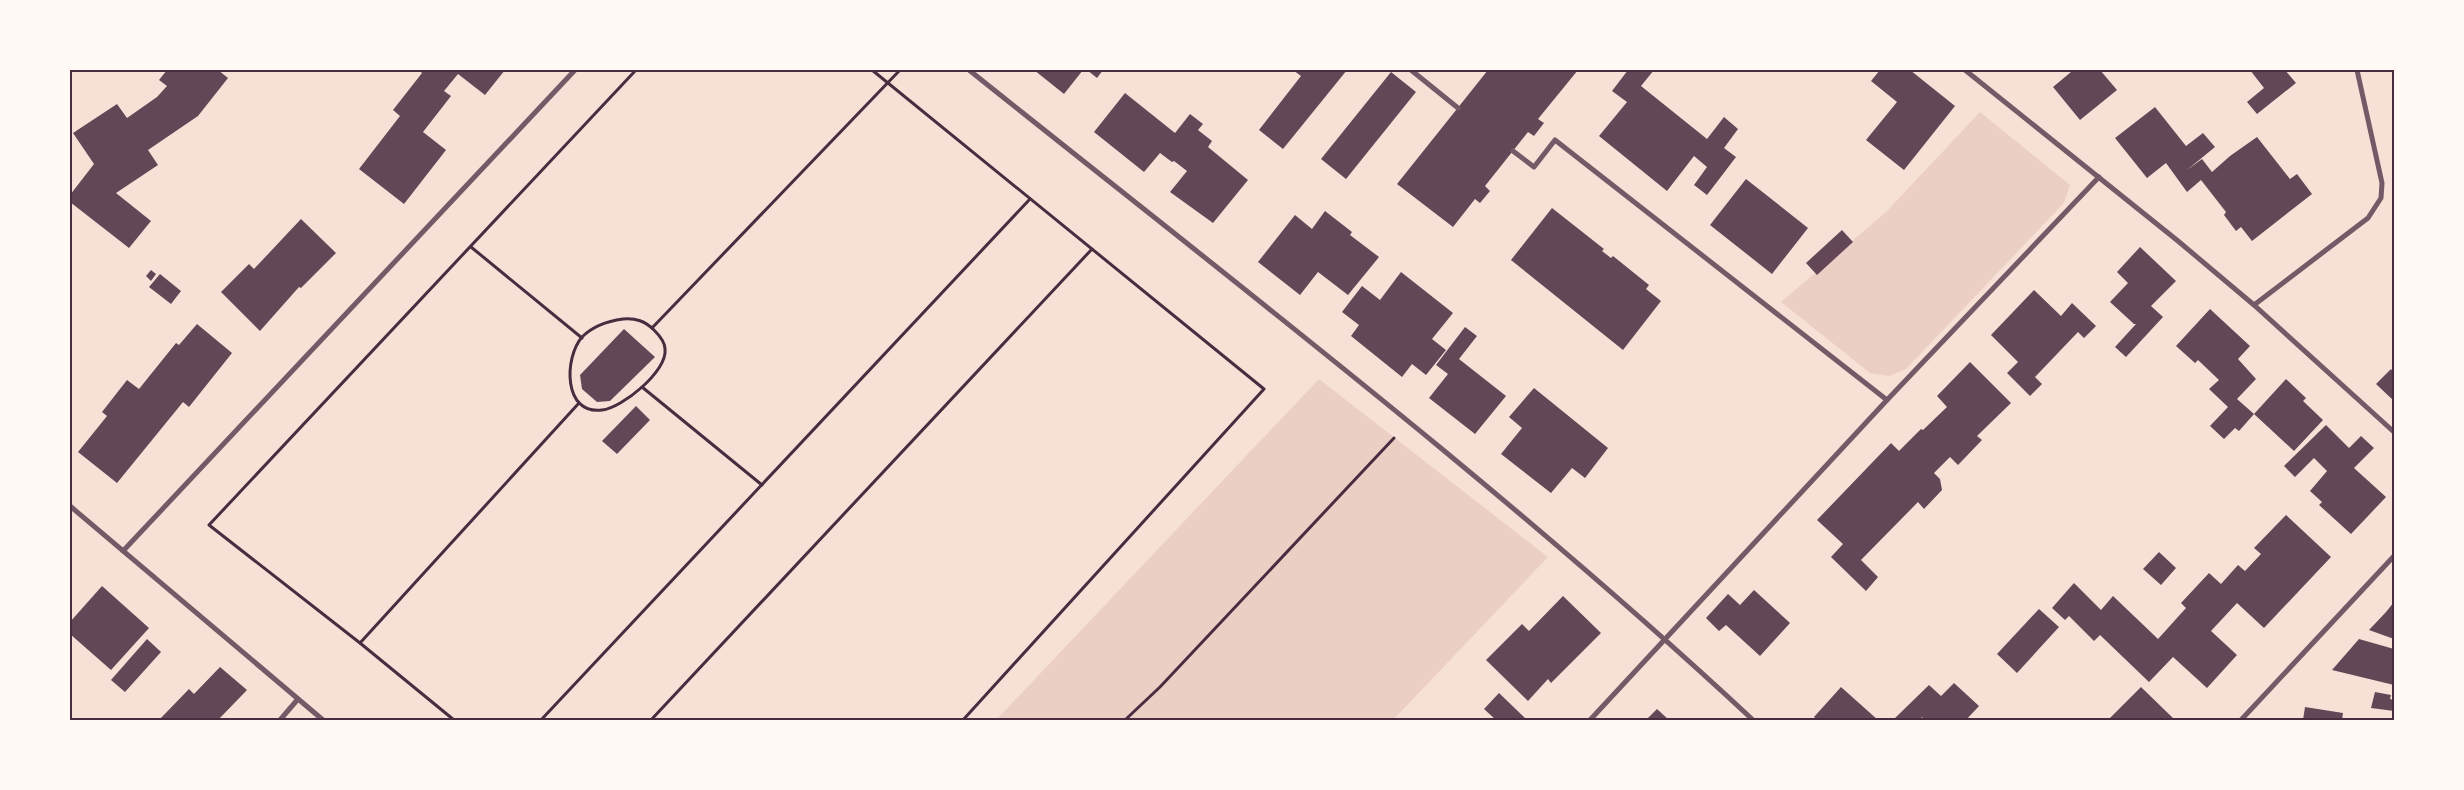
<svg xmlns="http://www.w3.org/2000/svg" width="2464" height="790" font-family="Signika,sans-serif">
<style>
.green{fill:#ebcfc5}
.building{fill:#644757}
.lines{fill:none;stroke-linecap:round;stroke-linejoin:round}
.path{stroke:#4a2c40;stroke-width:3}
.minor{stroke:#755966;stroke-width:5}
.neatline{fill:none;stroke:#4a2c40;stroke-width:2}
</style>
<rect width="100%" height="100%" fill="#f7e1d7"/>
<g class="green">
<path d="M1980 112 2070 185 2064 203 1906 369 1889 376 1870 373 1781 302 1886 212Z"/>
<path d="M1319 379 1548 557 1393 720H996Z"/>
</g>
<g class="building">
<path d="M167 70H218L228 78 198 116 148 150 158 165 116 193 151 221 129 248 70 202V195L94 164 73 133 117 104 127 118 157 97 167 86 159 80Z"/>
<path d="M419 70H505L485 95 458 74 444 91 451 96 423 132 446 150 404 204 359 169 400 116 393 110 422 73Z"/>
<path d="M1034 70H1083L1064 94Z"/>
<path d="M1087 70H1103L1097 78Z"/>
<path d="M1293 70H1347L1283 149 1259 130 1301 76Z"/>
<path d="M1488 70H1578L1538 119 1544 123 1534 136 1528 132 1485 186 1490 191 1480 203 1475 199 1453 227 1397 184Z"/>
<path d="M1628 70H1654L1641 86 1707 139 1724 117 1738 129 1724 148 1736 157 1707 195 1694 185 1707 167 1694 156 1667 191 1599 136 1627 102 1612 91Z"/>
<path d="M1880 70H1910L1955 106 1904 170 1866 140 1897 102 1871 81Z"/>
<path d="M2069 70H2100L2117 90 2080 120 2053 87 2071 72Z"/>
<path d="M2250 70H2285L2296 83 2257 114 2247 102 2264 88Z"/>
<path d="M1391 72 1416 92 1346 179 1321 159Z"/>
<path d="M1125 93 1175 133 1190 114 1203 124 1198 130 1212 141 1208 147 1248 180 1213 223 1170 192 1187 171 1174 161 1172 162 1160 153 1144 172 1094 132Z"/>
<path d="M2155 107 2186 146 2203 133 2215 147 2187 170 2202 159 2212 172 2230 156 2257 137 2290 179 2297 174 2312 194 2252 241 2241 227 2236 231 2224 215 2226 212 2201 180 2187 192 2166 163 2147 178 2115 138Z"/>
<path d="M1746 179 1808 228 1772 274 1710 225Z"/>
<path d="M1552 208 1604 249 1602 251 1611 258 1613 256 1649 285 1646 289 1661 301 1623 350 1511 260Z"/>
<path d="M1325 211 1352 232 1350 235 1379 257 1348 295 1318 272 1300 295 1258 262 1295 215 1312 229Z"/>
<path d="M301 219 336 253 301 288 299 287 260 331 221 292 249 264 254 269Z"/>
<path d="M1842 230 1853 242 1817 275 1806 263Z"/>
<path d="M2140 247 2176 281 2151 306 2163 317 2126 357 2115 347 2136 324H2134L2110 302 2128 283 2117 272Z"/>
<path d="M151 270 156 274 151 281 146 276Z"/>
<path d="M1401 272 1453 313 1432 339 1446 350 1426 375 1412 364 1402 377 1351 336 1359 325 1342 312 1362 286 1380 300Z"/>
<path d="M160 274 181 291 171 304 149 287Z"/>
<path d="M2034 290 2061 316 2072 303 2096 326 2084 338 2078 332 2035 377 2042 384 2030 396 2007 373 2018 362 1991 335Z"/>
<path d="M2210 309 2250 346 2238 359 2256 379 2237 399 2254 414 2239 431 2235 428 2224 439 2210 426 2228 407 2209 389 2219 380 2198 360 2195 363 2176 346Z"/>
<path d="M197 324 232 353 189 407 183 402 117 483 78 452 107 416 102 412 127 380 139 389 176 343 179 345Z"/>
<path d="M1465 327 1477 336 1459 359 1506 396 1475 434 1429 398 1448 374 1436 365Z"/>
<path d="M624 329 655 357 610 401 597 402 582 389 580 375Z"/>
<path d="M1970 362 2011 403 1977 436 1982 440 1958 465 1950 457 1934 473 1940 479 1942 490 1924 509 1918 502 1861 560 1878 577 1866 591 1831 557 1843 544 1817 520 1891 443 1899 451 1921 429 1923 430 1947 407 1937 396Z"/>
<path d="M2391 369 2394 373V401L2376 384Z"/>
<path d="M2286 379 2306 398 2303 401 2323 420 2294 451 2254 414Z"/>
<path d="M1534 388 1608 448 1585 478 1572 468 1551 493 1501 454 1522 428 1509 417Z"/>
<path d="M636 406 650 420 617 454 602 441Z"/>
<path d="M2326 425 2349 448 2361 436 2374 448 2354 468 2386 497 2351 534 2319 505 2322 502 2310 491 2327 471 2314 458 2295 477 2284 466Z"/>
<path d="M2286 515 2331 557 2264 628 2237 603 2211 631 2237 655 2207 688 2173 657 2149 682 2100 635 2094 641 2069 616 2065 620 2052 608 2074 583 2101 610 2113 596 2158 639 2186 608 2181 603 2209 573 2221 584 2238 565 2245 571 2261 554 2254 548Z"/>
<path d="M2159 552 2176 568 2161 585 2143 569Z"/>
<path d="M102 586 149 628 111 670 70 634V622Z"/>
<path d="M1754 590 1790 623 1760 656 1726 625 1719 631 1706 618 1728 594 1740 605Z"/>
<path d="M1563 596 1601 633 1551 683 1548 679 1528 701 1486 660 1522 624 1529 631Z"/>
<path d="M2394 602V639L2369 630 2386 612Z"/>
<path d="M2039 609 2059 627 2017 673 1997 654Z"/>
<path d="M147 639 161 652 125 692 111 680Z"/>
<path d="M2359 639 2394 649V685L2332 670Z"/>
<path d="M220 667 247 690 218 720H159L189 689 194 694Z"/>
<path d="M1954 683 1979 706 1966 720H1925L1922 717 1920 720H1893L1929 685 1941 696Z"/>
<path d="M1841 687 1878 720H1817L1814 717Z"/>
<path d="M2141 687 2175 720H2108Z"/>
<path d="M2375 692 2391 695 2390 699 2394 700V711L2371 708Z"/>
<path d="M1499 693 1525 718 1523 720H1496L1484 709Z"/>
<path d="M2305 707 2343 713 2342 720H2303Z"/>
<path d="M1657 709 1669 720H1646Z"/>
</g>
<g class="lines">
<g class="path">
<path d="M872 70 1264 389 963 720"/>
<path d="M471 247 582 338"/>
<path d="M623 319C636 318 645 321 654 330 659 335 665 342 665 349 668 371 622 408 602 410 563 415 564 358 582 337 593 326 608 321 623 319Z"/>
<path d="M652 328 900 70"/>
<path d="M642 387 762 485"/>
<path d="M360 643 209 525 636 70"/>
<path d="M454 720 360 643 579 403"/>
<path d="M541 720 1030 199"/>
<path d="M651 720 1092 249"/>
<path d="M1125 720 1160 687 1394 438"/>
</g>
<g class="minor">
<path d="M969 70C1234 282 1505 489 1753 720"/>
<path d="M1411 70 1458 108"/>
<path d="M1965 70 2178 241 2254 305 2394 432"/>
<path d="M1513 151 1534 167 1555 140 1887 400"/>
<path d="M2254 305 2368 218 2381 198 2382 183 2357 70"/>
<path d="M70 506 323 720"/>
<path d="M123 551 575 70"/>
<path d="M280 720 298 699"/>
<path d="M1590 720 1887 400 2099 177"/>
<path d="M2241 720 2394 556"/>
</g>
</g>
<rect width="2464" height="790" fill="none" stroke="#fffaf5" stroke-width="142"/>
<rect x="71" y="71" width="2322" height="648" class="neatline"/>
</svg>
